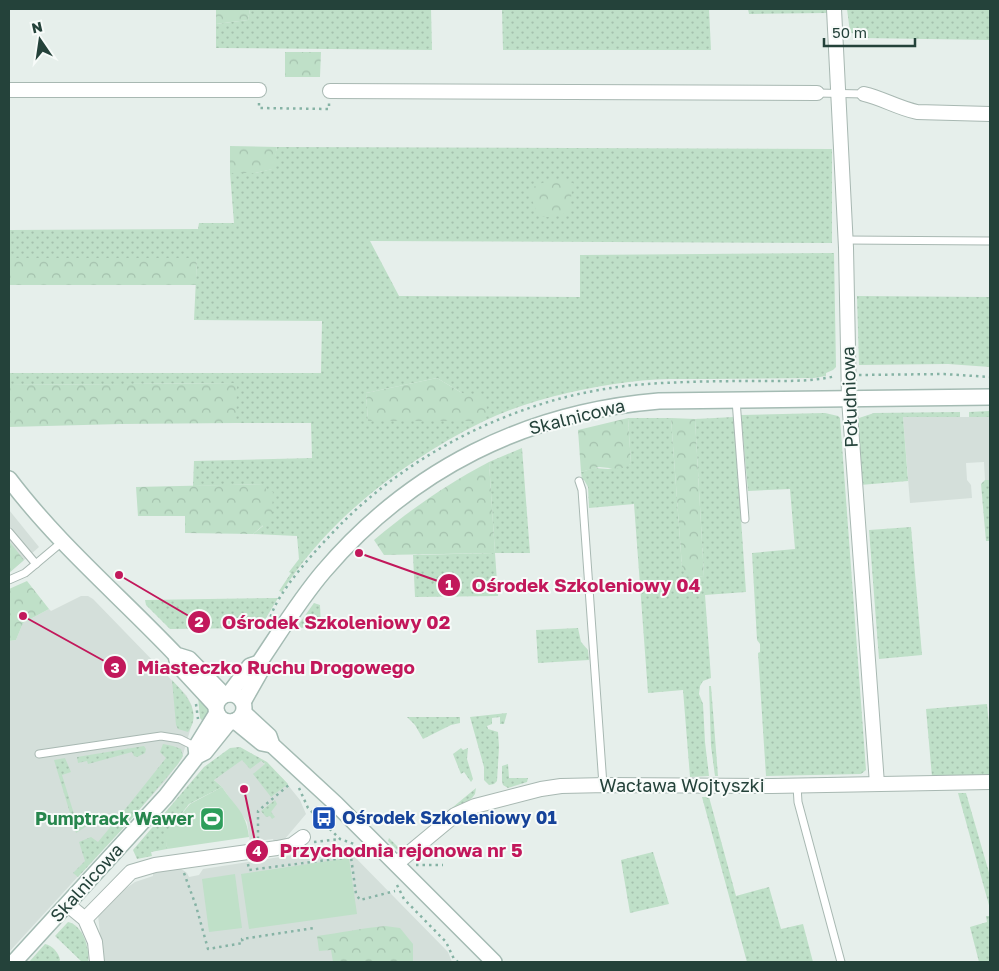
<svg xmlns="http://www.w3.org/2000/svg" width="999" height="971" font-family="'Golos Text',sans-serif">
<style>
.built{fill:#d4dfda}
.grass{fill:url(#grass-dots);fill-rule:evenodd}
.forest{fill:url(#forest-crowns)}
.pitch{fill:#bfe0c8}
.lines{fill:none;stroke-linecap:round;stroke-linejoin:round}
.lane-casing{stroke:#a8b8b2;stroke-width:9}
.street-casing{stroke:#a8b8b2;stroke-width:16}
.secondary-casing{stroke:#a4bbb3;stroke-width:18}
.path{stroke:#86b3a5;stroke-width:2.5;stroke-dasharray:2.5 4;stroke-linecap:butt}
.lane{stroke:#fff;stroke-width:7}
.street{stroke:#fff;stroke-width:14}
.secondary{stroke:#fff;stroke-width:15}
.labels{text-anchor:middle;stroke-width:4;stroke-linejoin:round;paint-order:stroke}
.street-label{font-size:18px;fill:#24423a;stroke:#f7fbf9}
.transit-label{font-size:18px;font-weight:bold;fill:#164399;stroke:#f7fbf9;text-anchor:start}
.leisure-label{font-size:18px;font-weight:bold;fill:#27864d;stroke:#f7fbf9;text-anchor:end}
.leader{fill:none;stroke:#c2185b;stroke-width:2}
.callout-dot{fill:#c2185b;stroke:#f7fbf9;stroke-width:2}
.mark-label{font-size:15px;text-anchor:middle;font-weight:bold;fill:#fff}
.callout-label{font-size:19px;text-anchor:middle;font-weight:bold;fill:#c2185b;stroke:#f7fbf9;stroke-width:4;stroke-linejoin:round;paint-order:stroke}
</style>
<defs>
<pattern id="grass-dots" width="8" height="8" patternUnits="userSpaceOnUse" patternTransform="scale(1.25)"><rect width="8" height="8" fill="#bfe0c8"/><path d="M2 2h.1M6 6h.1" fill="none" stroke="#a4c1ad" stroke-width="1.8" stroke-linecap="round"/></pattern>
<pattern id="forest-crowns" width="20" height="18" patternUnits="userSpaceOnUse" patternTransform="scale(1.25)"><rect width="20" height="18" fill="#bfe0c8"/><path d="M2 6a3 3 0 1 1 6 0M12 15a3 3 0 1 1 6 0" fill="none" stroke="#a4c1ad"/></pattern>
</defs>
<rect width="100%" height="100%" fill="#e6efeb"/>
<g class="built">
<path d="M903 417H990V480H985L984 462 966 463 967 480 971 485 972 498 910 503Z"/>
<path d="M9 510 39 547 9 573Z"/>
<path d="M81 596H88L93 599 187 696 192 706 193 720 182 758 166 780 9 952V641L16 640 23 623 49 609 51 611Z"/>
<path d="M251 753 283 779 300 800 306 814 284 840 274 842 273 839 250 842 247 822 222 787 212 778Z"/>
<path d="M345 847 448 952 452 962H103L98 915 125 889 135 882 153 876V873L162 870 180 868 187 873 189 877 199 875 203 869Z"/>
</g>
<g class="grass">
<path d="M250 9H431L432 50 216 48V24L248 20Z"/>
<path d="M502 9H709L711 50H503Z"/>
<path d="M748 9H827L828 13 749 14Z"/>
<path d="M847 9H990V40L862 38 850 32Z"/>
<path d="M277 147 832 149V243L370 241 399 296 580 297V255L834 253 836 367 833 370 826 373V376L814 378C779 378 744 379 709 379 682 379 656 378 629 382 581 388 529 400 484 421 407 459 328 518 282 592L279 591 291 573 289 572 299 559 297 536 253 534 263 526 265 484 193 486 194 461 312 458 311 423H236V383L9 385V373H321L322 321 194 320 197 258H9V230L198 229 199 223H234L230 173H255L272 169ZM437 378 462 393 368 421 366 393Z"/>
<path d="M857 296 990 297V367L948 364 859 365Z"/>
<path d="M990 411V417H969V412Z"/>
<path d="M960 412V417H903L908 481 860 485 856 419 874 413Z"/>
<path d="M825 413 838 416 840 418 866 770 861 774 766 776 758 653 760 652V644L757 640 752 553 795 549 790 489 748 491 741 415Z"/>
<path d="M734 417 746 592 705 595 711 678 703 681 700 686 699 694 703 704 705 742 709 776 690 777 683 690 648 693 634 504 589 508 588 487 584 480H582L581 472 594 468 608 469 631 464 628 418H671L682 567C688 576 693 576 704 577L695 419Z"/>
<path d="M522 448 530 553H495L498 596 415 597 413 555 495 553 489 462Z"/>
<path d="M985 480H990V541H986L981 484Z"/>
<path d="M911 527 922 655 879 659 869 530Z"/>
<path d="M278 598 260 628 170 629 146 605 145 600Z"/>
<path d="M314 603 320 605 321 627 296 628Z"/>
<path d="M578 628 581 642 588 650 589 660 538 663 536 630Z"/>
<path d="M172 680C185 694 203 712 188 732L178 729 176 725Z"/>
<path d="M709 686H711L718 776H715L711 746Z"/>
<path d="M198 697 209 706 210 714 203 722 200 718Z"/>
<path d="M987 704 990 735V775L932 777 926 709Z"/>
<path d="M507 713 504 724H500V717L492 718V724L487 726 488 729 498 732 499 747 497 781 494 784 489 785 484 780V767L470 717Z"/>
<path d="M407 717H460V723L451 725 423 739 415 725Z"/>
<path d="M163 744 173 746 181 749 183 756 178 764 128 823 78 877 73 873 85 861 79 842 91 837 98 842 131 802 166 758 160 752Z"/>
<path d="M144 746 146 749 145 753 137 757 134 756 132 752 88 764 87 761 78 763 77 757Z"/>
<path d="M240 747 267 762 288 784 271 797 253 774 265 764 261 761 250 769 242 760 214 780 222 787 189 804 166 834 167 849 151 852 152 856 137 859 133 850 204 767 230 748Z"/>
<path d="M461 748 463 750 468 748 467 759 473 779 471 782 464 772 461 774 453 754Z"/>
<path d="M65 758 71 772 62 775 78 827 86 825 87 826 76 833 54 760Z"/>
<path d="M508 764 509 778H528L527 782 508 788 503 785 502 781V766Z"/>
<path d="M476 788 475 794 472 798 404 851 399 852 388 841 389 838 401 850Z"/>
<path d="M958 793H966L990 876V909Z"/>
<path d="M702 797H709L736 896 769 887 781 929 803 924 813 962H747Z"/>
<path d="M275 800 277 804 271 812 275 817 272 819 270 816 266 817 261 811Z"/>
<path d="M653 852 669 904 630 913 621 860Z"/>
<path d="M986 916H990V962H979L970 927 987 922Z"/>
<path d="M68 922C83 925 90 949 88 962H82L55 936Z"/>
<path d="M45 944C52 945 59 953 60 960L59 962H29Z"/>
</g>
<g class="forest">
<path d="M216 9H250L248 20 216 24Z"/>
<path d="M285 52H321L320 77H285Z"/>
<path d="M230 146 277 147 273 169 255 173H230Z"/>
<path d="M555 179 573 183 569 212 553 217H539L528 190 539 184Z"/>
<path d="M9 258H197L196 285H9Z"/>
<path d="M437 378 462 393 485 395 487 410 485 421H368L366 393Z"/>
<path d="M237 383 236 423 121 424 9 427V385Z"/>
<path d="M628 418 631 464 620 469 599 467 581 472 578 430Z"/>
<path d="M671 418 695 419 704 577C694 576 687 577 682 567Z"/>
<path d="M489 462 495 553 384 555 374 540C411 509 447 484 489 462Z"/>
<path d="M265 484 266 491H273L272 512 268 521 253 534 185 533V516H138L136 487Z"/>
<path d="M9 541 24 560 9 573Z"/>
<path d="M27 581 49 609 23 623 16 640 9 641V589Z"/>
<path d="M385 926 400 928 413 944V962H333L331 950 319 951 317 936C340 933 362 928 385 926Z"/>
</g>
<g class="pitch">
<path d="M222 787C235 807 246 811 249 837L167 849 165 834 190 804Z"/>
<path d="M349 858 357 914 249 929 241 874Z"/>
<path d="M235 874 242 928 209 932 202 879Z"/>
</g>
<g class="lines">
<defs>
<g id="lane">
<path d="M817 93 864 94"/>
<path d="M845 240 990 241"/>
<path d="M736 400 745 519"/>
<path d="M579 481 582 490 603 785"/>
<path d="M9 532 36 564"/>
<path d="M9 580 25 573 62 542"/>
<path d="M39 754 161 736 180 739 196 747"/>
<path d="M797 786 798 802 841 962"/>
</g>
<g id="street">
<path d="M834 9 846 248 849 399 877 784"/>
<path d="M9 90H259"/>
<path d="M330 91 817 93"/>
<path d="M864 94C882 98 898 108 917 112L990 114"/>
<path d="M396 864 455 815 475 806 541 789 561 786 607 785 772 786 990 782"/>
<path d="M68 905 85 919 95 942 97 962"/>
<path d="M85 919 131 872 155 865 277 848 292 845 303 837"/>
</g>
<g id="secondary">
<path d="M9 479C58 544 120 596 176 655L189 659 224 695"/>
<path d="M176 655 178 665 216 706"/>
<circle cx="230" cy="708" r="14"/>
<path d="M229 694 250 666 259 663C280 632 300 599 324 571 411 469 526 412 659 401L990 397"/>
<path d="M243 702 260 672 259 663"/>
<path d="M244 713 269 736 272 745 336 804 494 962"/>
<path d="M235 721 262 743 272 745"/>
<path d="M197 756 196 747 217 713"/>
<path d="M14 962 166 796 197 756 205 752 229 722"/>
</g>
</defs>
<use href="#lane" class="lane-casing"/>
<use href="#street" class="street-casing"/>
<use href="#secondary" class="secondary-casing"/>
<g class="path">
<path d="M259 103V108L329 109V103"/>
<path d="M859 375 944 374 990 377"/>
<path d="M269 623C274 594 318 548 339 526 410 454 510 403 611 388 635 384 661 383 686 382 715 381 744 381 773 381 794 381 815 381 836 376"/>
<path d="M196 704 198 719"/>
<path d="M299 788 308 808 340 839 357 845"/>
<path d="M258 839V811L290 784"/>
<path d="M314 842 340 839"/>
<path d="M248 864 249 870 351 857 356 894 360 900 395 891"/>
<path d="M416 865H443"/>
<path d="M184 873 196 906 208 949 243 943 242 939 314 928"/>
<path d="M397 885 404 899 446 942 454 959 458 962"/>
</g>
<use href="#lane" class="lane"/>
<use href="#street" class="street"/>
<use href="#secondary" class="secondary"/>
</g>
<defs>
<symbol id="bus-square" viewBox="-11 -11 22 22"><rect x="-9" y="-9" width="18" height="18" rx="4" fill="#1a4fb4" stroke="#f7fbf9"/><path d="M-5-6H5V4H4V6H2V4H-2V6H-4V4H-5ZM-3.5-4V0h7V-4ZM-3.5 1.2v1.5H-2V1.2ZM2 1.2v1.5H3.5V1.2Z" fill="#fff"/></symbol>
<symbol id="stadium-square" viewBox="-11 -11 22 22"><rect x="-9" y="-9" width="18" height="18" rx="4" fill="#2e9e5b" stroke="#f7fbf9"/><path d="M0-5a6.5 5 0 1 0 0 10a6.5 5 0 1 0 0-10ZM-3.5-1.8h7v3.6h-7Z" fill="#fff"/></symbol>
</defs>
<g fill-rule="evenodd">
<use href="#bus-square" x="310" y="804" width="28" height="28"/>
<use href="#stadium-square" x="198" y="805" width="28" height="28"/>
</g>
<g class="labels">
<g class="street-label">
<text transform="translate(850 397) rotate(-92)" y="6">Południowa</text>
<text transform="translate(577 417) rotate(-14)" y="6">Skalnicowa</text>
<text x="682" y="792">Wacława Wojtyszki</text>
<text transform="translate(87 883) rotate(-48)" y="6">Skalnicowa</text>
</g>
<g class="transit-label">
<text x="342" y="824">Ośrodek Szkoleniowy 01</text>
</g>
<g class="leisure-label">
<text x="194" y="825">Pumptrack Wawer</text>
</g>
</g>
<path class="leader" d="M359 553L449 585M119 575L199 622M23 616L115 667M244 789L257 851"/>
<g class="callout-dot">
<circle cx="359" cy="553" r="5"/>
<circle cx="119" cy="575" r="5"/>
<circle cx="23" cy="616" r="5"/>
<circle cx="244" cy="789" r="5"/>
<circle cx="449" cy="585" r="12"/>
<circle cx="199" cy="622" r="12"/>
<circle cx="115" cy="667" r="12"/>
<circle cx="257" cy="851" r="12"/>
</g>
<g class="mark-label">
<text x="449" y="590">1</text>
<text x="199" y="627">2</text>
<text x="115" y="673">3</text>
<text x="257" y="856">4</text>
</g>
<g class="callout-label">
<text x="586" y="592">Ośrodek Szkoleniowy 04</text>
<text x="336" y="629">Ośrodek Szkoleniowy 02</text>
<text x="276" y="674">Miasteczko Ruchu Drogowego</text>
<text x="401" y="857">Przychodnia rejonowa nr 5</text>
</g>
<rect width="999" height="971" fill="none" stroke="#24423a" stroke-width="20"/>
<g transform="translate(40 40) rotate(347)" stroke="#f7fbf9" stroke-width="4" paint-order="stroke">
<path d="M0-4L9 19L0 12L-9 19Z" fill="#24423a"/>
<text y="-8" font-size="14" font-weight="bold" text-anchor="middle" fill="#24423a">N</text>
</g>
<path d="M824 38v8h91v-8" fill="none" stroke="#24423a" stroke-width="2.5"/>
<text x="832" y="38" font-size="15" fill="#24423a" stroke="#f7fbf9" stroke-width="4" paint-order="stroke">50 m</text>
</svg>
